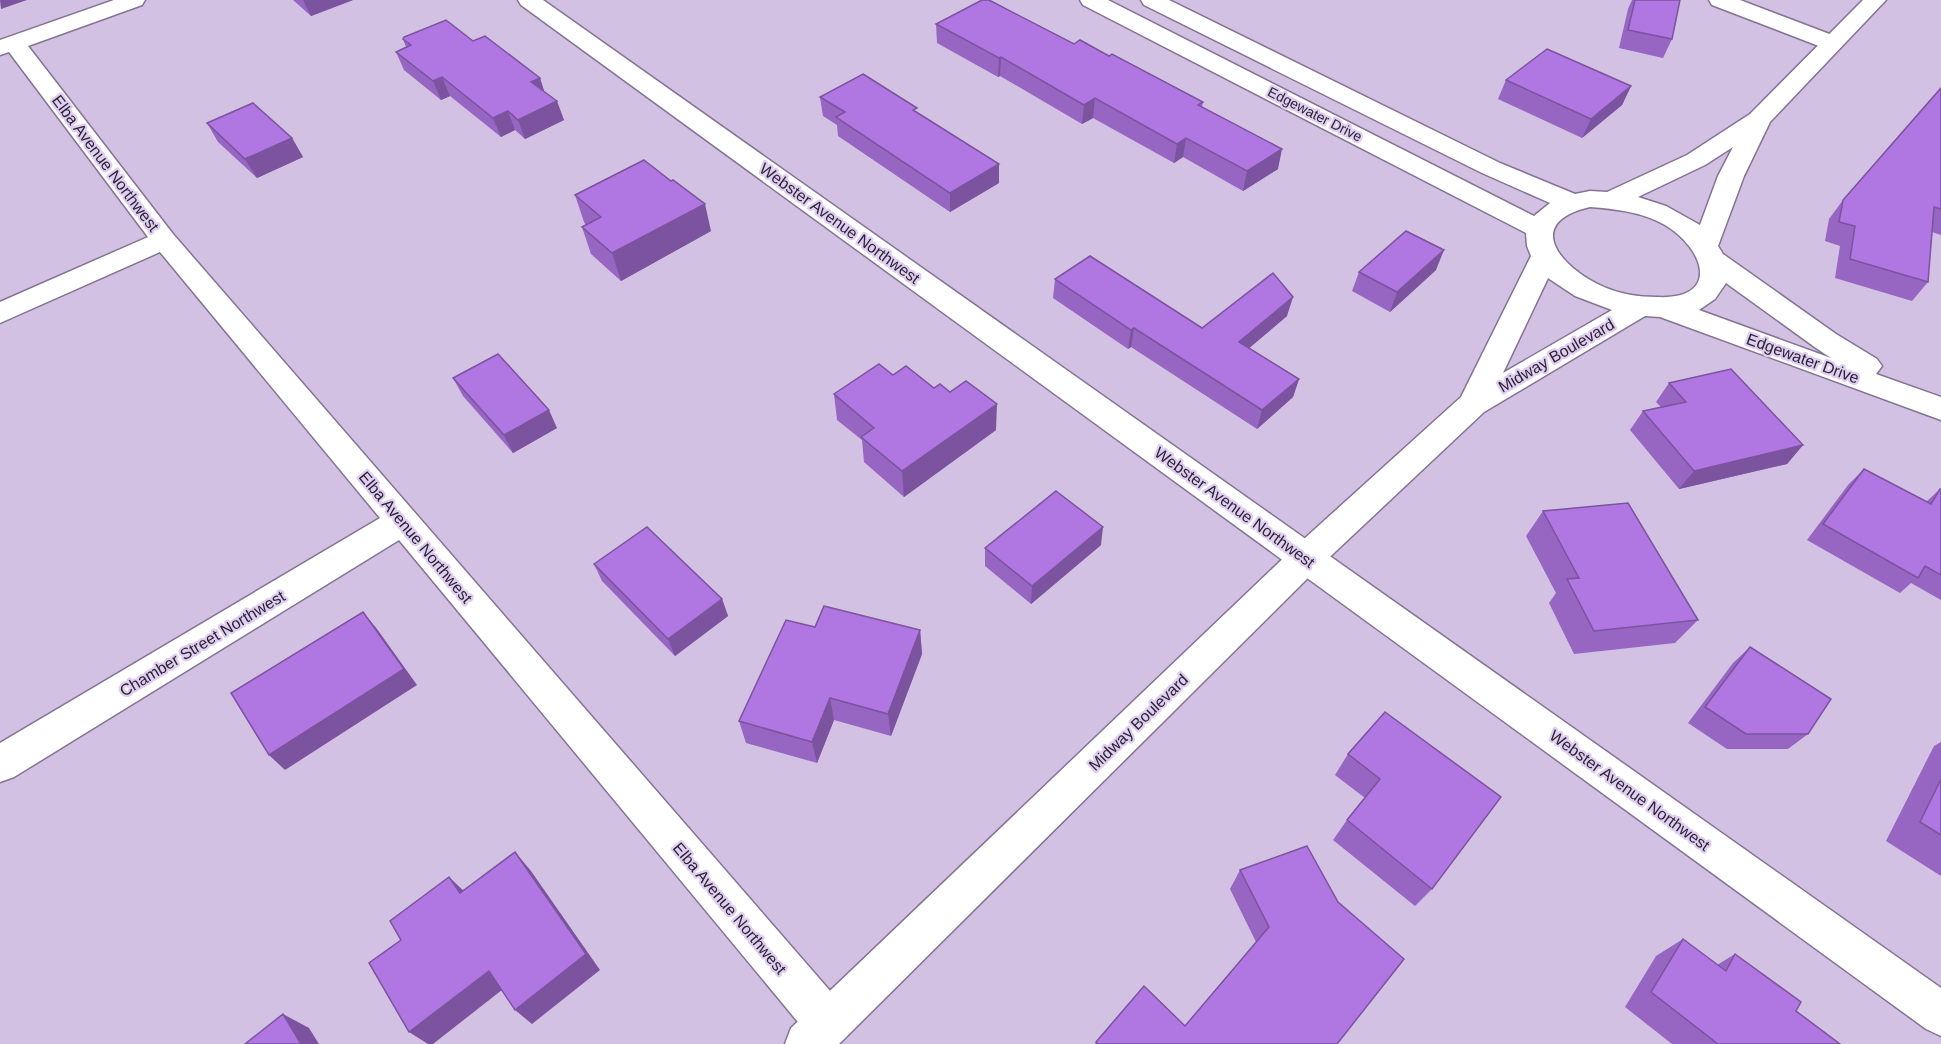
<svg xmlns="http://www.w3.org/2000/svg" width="1941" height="1044" font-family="Helvetica,sans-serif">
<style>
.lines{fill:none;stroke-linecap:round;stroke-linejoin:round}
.minor-casing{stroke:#847494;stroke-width:3}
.tertiary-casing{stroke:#847494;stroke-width:3}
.minor{fill:#fff;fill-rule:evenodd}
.tertiary{fill:#fff;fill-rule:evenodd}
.wall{fill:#9765c2}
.shaded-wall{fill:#7b539e}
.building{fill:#b076e2;stroke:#7b539e;stroke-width:1.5}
.labels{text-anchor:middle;stroke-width:4.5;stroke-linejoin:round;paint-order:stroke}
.far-street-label{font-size:14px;fill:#2a2431;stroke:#e0cef2}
.street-label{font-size:16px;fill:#2a2431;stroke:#e0cef2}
</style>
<rect width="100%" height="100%" fill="#d3c1e4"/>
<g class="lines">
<defs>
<g id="minor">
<path d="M114 0H145L142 5 28 46 173 234 844 1007 850 1023 844 1039 830 1044 812 1039 399 540 14 777 0 782V743L380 518 160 252 0 323V302L148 237 9 52 0 55V40Z"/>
<path d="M518 0H543L1941 988V1036L1926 1029 521 5Z"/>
<path d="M1709 0H1740L1840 38 1843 43 1840 48 1832 50 1824 48 1712 5Z"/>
</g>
<path id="tertiary" d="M1080 0H1108L1534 216 1550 203 1482 173 1144 5 1141 0H1169L1500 163 1575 194 1590 191 1607 192 1687 155 1750 114 1863 0H1886L1770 122 1744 176 1718 246 1723 254 1836 334 1877 359 1882 366 1876 374 1941 397V420L1660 317 1645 316 1484 412 1318 568 839 1044H785L791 1028 1294 548 1461 397 1531 256 1527 246 1526 233 1083 5ZM1733 147 1718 176 1700 225 1666 206 1638 197 1705 165ZM1590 207C1616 209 1642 212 1665 225 1705 249 1721 300 1657 297 1639 297 1620 294 1604 287 1562 269 1521 223 1590 207ZM1548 278 1575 296 1612 310 1503 373ZM1726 283 1816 348 1831 358 1699 310 1715 299Z"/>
</defs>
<use href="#minor" class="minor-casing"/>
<use href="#tertiary" class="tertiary-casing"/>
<use href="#minor" class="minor"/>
<use href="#tertiary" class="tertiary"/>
</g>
<g class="wall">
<path d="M293 0H353L311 16Z"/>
<path d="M1632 0H1680L1672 39 1663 58 1619 48 1628 9Z"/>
<path d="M936 24 1074 44 1109 56 1203 102 1202 107 1278 169 1243 191 1183 157 1174 163 1093 118 1082 124 1000 76 998 77 937 43Z"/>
<path d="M403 39 473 41 540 78 544 91 564 120 525 139 515 130 501 137 450 96 441 100 404 70 396 52 406 47Z"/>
<path d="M1506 80 1631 86 1622 105 1582 138 1498 99Z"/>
<path d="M1941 88V235L1932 232 1928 282 1912 301 1835 278 1840 246 1825 241 1829 219 1843 200Z"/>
<path d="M820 97 917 112 999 164V183L950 212 838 136 837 125 823 116Z"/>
<path d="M207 123 292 138 303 157 257 178 218 142Z"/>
<path d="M575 195 711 231 621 281 591 254 582 227 586 225 584 222Z"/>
<path d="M1436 270 1390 312 1352 291 1359 272Z"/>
<path d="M1055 279 1202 328 1287 316 1249 348 1299 379 1293 397 1257 429 1131 347 1128 349 1053 298Z"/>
<path d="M893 375 934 388 996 430 904 497 864 462 862 440 837 420 834 394Z"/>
<path d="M453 378 557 428 513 453 463 396Z"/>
<path d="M1669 383 1803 445 1787 464 1679 489 1630 430 1643 411 1661 407 1656 402Z"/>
<path d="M1864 469 1926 502 1940 489H1941V600L1911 583 1900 593 1807 540 1848 485Z"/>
<path d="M1543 511 1698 620 1675 643 1574 654 1549 603 1556 593 1526 536Z"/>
<path d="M1101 545 1031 604 985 566V548Z"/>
<path d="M594 564 722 599 728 616 675 656 602 581Z"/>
<path d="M815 627 920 630 922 654 891 736 834 720 817 763 746 743 739 721Z"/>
<path d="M1750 647 1808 734 1788 749H1727L1688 723 1733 663Z"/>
<path d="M1385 712 1432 889 1415 906 1333 840 1347 820 1365 798 1335 775 1348 754Z"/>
<path d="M1941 742V876L1886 841 1934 746Z"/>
<path d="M1240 870 1337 1044H1095L1096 1042 1185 1026 1256 942 1230 889Z"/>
<path d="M1683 939 1717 965 1735 954 1796 1011 1840 1044H1672L1625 1007 1656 956Z"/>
</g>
<g class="shaded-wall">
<path d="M0 0H27L1 9Z"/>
<path d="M303 0H353L311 16Z"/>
<path d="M1001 57 1000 76 998 77 999 58Z"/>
<path d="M442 77 450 96 441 100 433 81Z"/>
<path d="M540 78 546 97 531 82Z"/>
<path d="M1631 86 1622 105 1582 138 1591 119Z"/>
<path d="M1095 98 1093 118 1082 124 1084 105Z"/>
<path d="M557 101 564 120 525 139 518 120Z"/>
<path d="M508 111 515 130 501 137 493 118Z"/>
<path d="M292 138 303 157 257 178 245 159Z"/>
<path d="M1186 138 1183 157 1174 163 1177 144Z"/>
<path d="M1282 149 1278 169 1243 191 1247 171Z"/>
<path d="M999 164V183L950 212V193Z"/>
<path d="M705 204 711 231 621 281 612 253Z"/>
<path d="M1444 250 1436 270 1390 312 1397 292Z"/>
<path d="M1293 297 1287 316 1234 361 1239 342Z"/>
<path d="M1134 328 1131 347 1128 349 1131 330Z"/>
<path d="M1299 379 1293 397 1257 429 1262 410Z"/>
<path d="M997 404 996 430 904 497 902 471Z"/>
<path d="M549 410 557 428 513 453 504 435Z"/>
<path d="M1803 445 1787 464 1679 489 1694 471Z"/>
<path d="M1103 527 1101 545 1031 604 1032 586Z"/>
<path d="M722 599 728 616 675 656 668 639Z"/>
<path d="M363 612 377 629 417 685 285 770 269 755Z"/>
<path d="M920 630 922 654 891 736 888 714Z"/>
<path d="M830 698 834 720 817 763 812 742Z"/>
<path d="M515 852 531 871 600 970 532 1024 515 1010Z"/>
<path d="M449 877 468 895 460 893Z"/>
<path d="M489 971 507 986 433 1044H428L409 1032Z"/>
<path d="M283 1014 309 1028 319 1044H301Z"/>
</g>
<g class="building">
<path d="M982 0H989L1074 44 1080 40 1109 56 1112 54 1203 102 1198 105 1282 149 1247 171 1186 138 1177 144 1095 98 1084 105 1001 57 999 58 936 24Z"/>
<path d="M1635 0H1680L1672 39 1628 30Z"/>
<path d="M446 20 473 41 485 36 540 78 531 82 557 101 518 120 508 111 493 118 442 77 433 81 396 52 411 45 403 39 404 37Z"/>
<path d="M1547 49 1631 86 1591 119 1506 80Z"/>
<path d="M863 74 917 108 913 110 999 164 950 193 836 117 845 112 820 97Z"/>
<path d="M1941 88V209L1934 207 1928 282 1850 259 1855 226 1839 222 1843 200Z"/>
<path d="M253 103 292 138 245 159 207 123Z"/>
<path d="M644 160 671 181 673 180 705 204 612 253 582 227 601 217 575 195Z"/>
<path d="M1406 231 1444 250 1397 292 1359 272Z"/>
<path d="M1090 256 1202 328 1273 273 1293 297 1239 342 1299 379 1262 410 1134 328 1131 330 1055 279Z"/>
<path d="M498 354 549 410 504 435 453 378Z"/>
<path d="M879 364 893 375 906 366 934 388 940 384 950 392 966 381 997 404 902 471 861 437 874 428 834 394Z"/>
<path d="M1731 369 1803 445 1694 471 1643 411 1686 402 1669 383Z"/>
<path d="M1864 469 1931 504 1940 489H1941V575L1925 566 1918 578 1823 524Z"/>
<path d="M1056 491 1103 527 1032 586 985 548Z"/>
<path d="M1628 503 1698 620 1594 631 1567 579 1579 578 1543 511Z"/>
<path d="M647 527 722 599 668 639 594 564Z"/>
<path d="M824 606 920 630 888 714 830 698 812 742 739 721 786 620 815 627Z"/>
<path d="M363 612 404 669 269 755 231 693Z"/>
<path d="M1750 647 1831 699 1808 734H1746L1705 707Z"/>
<path d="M1385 712 1501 797 1432 889 1347 820 1380 779 1348 754Z"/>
<path d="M1941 779V835L1920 822Z"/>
<path d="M1307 846 1338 902 1404 959 1337 1044H1098L1096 1042 1144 986 1185 1026 1269 927 1240 870Z"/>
<path d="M515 852 586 954 515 1010 489 971 409 1032 369 963 401 940 390 921 449 877 460 893Z"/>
<path d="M1683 939 1726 971 1735 954 1801 1002 1796 1011 1840 1044H1718L1651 992Z"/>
<path d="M283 1014 301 1044H245Z"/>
</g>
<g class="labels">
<g class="far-street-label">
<text transform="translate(1315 114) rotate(27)" y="5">Edgewater Drive</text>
</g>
<g class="street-label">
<text transform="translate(106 163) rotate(53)" y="6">Elba Avenue Northwest</text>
<text transform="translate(840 223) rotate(36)" y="6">Webster Avenue Northwest</text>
<text transform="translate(1556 355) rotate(-30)" y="6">Midway Boulevard</text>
<text transform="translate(1803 358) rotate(20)" y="6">Edgewater Drive</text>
<text transform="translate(1235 507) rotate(36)" y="6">Webster Avenue Northwest</text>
<text transform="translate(416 537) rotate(50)" y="6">Elba Avenue Northwest</text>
<text transform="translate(202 643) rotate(-31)" y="6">Chamber Street Northwest</text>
<text transform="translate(1138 722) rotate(-44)" y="6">Midway Boulevard</text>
<text transform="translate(1630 790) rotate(36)" y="6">Webster Avenue Northwest</text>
<text transform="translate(730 908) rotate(50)" y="6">Elba Avenue Northwest</text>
</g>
</g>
</svg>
